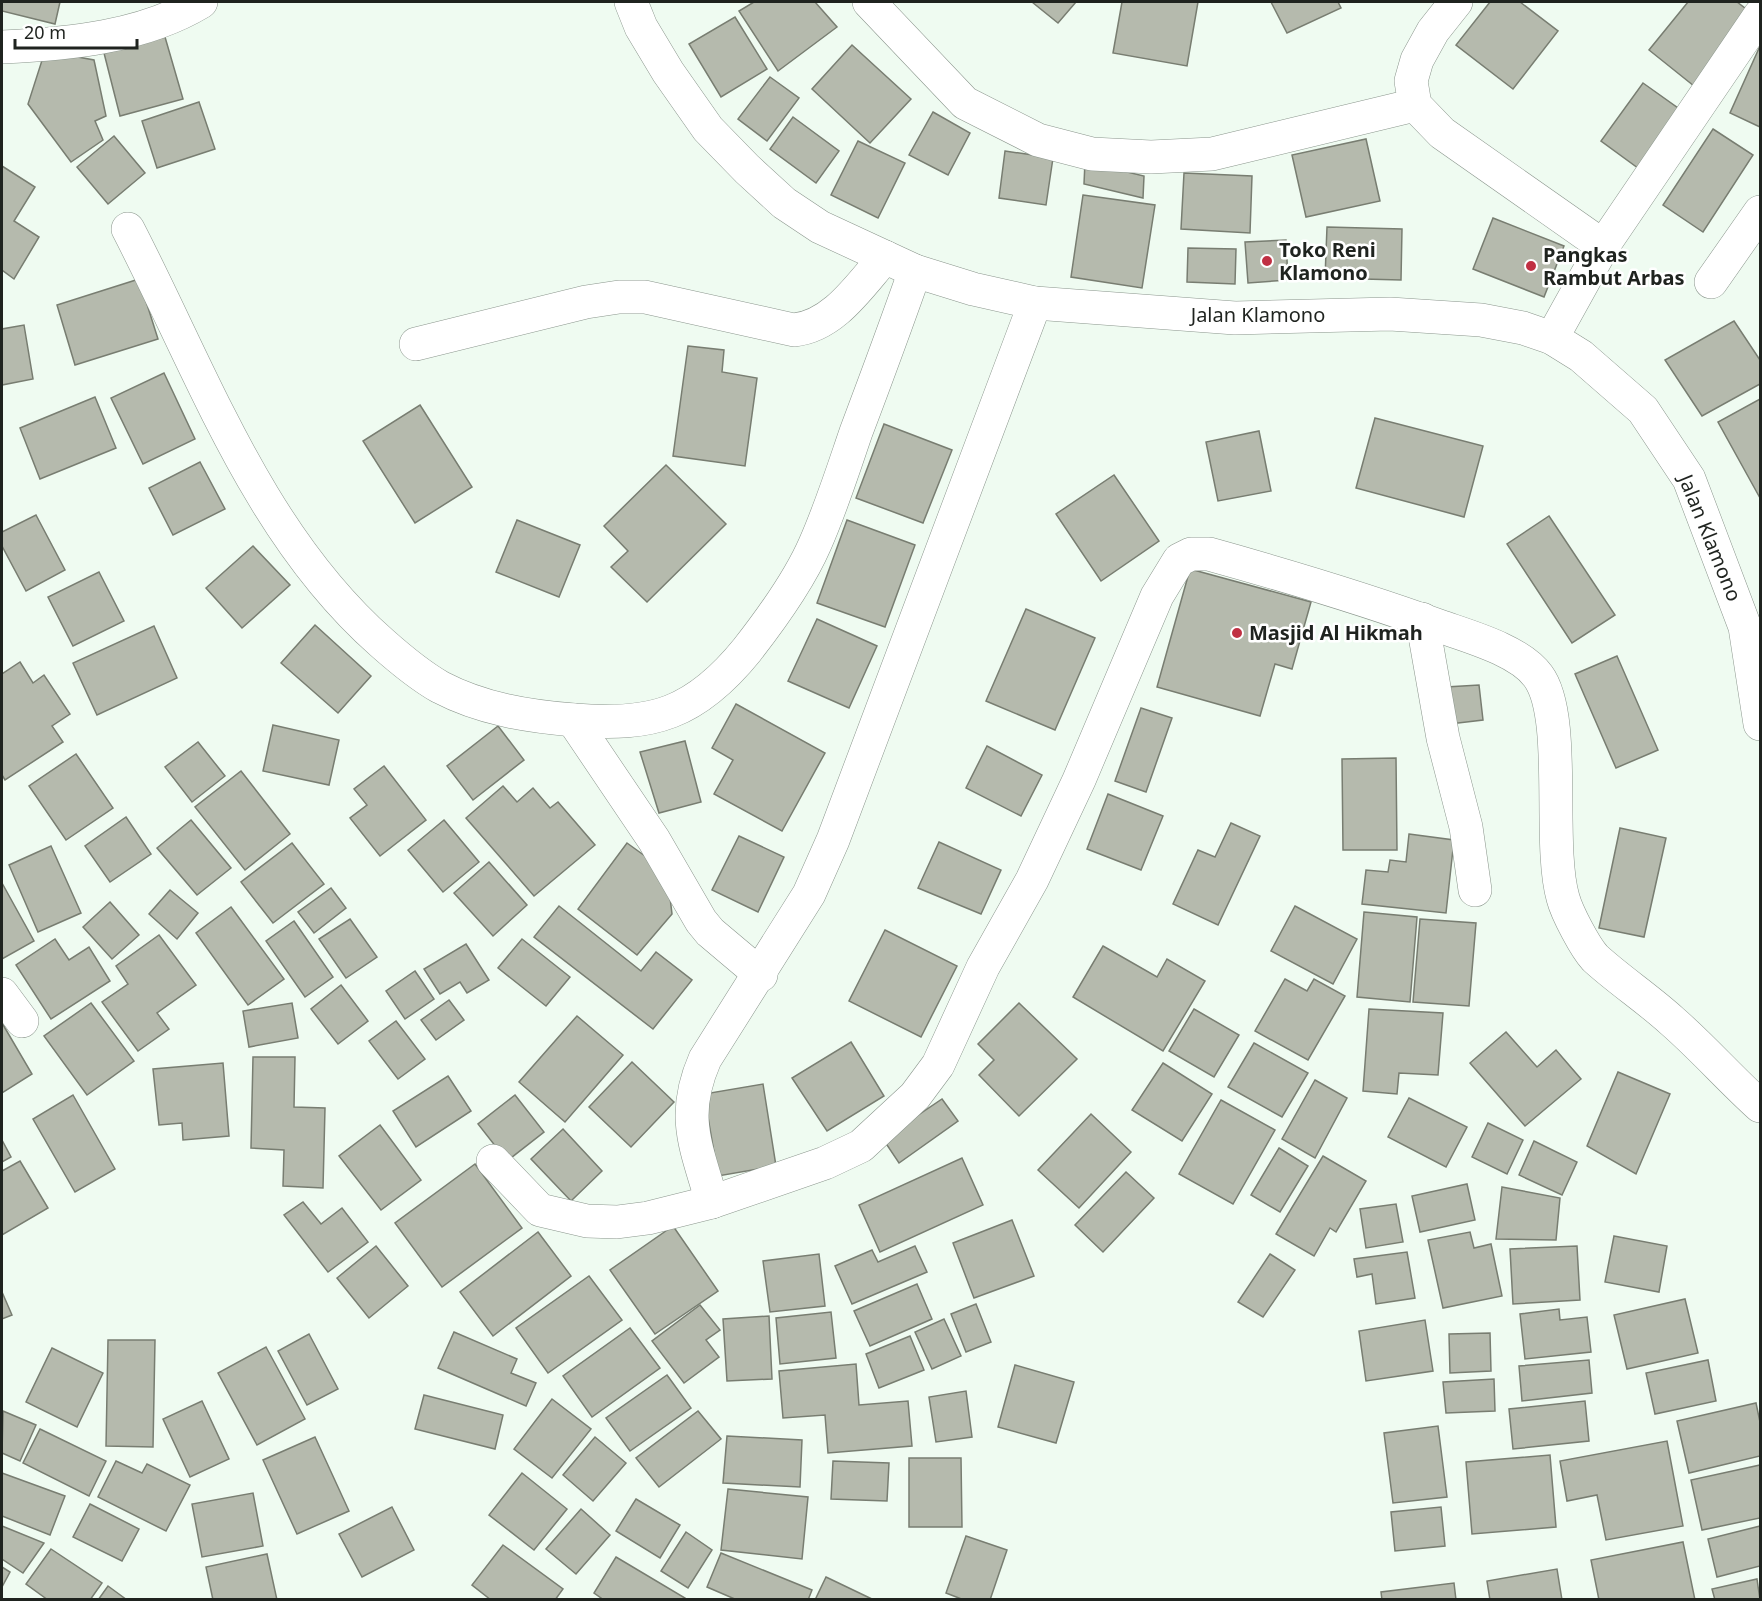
<svg xmlns="http://www.w3.org/2000/svg" width="1762" height="1601" font-family="'Noto Sans',sans-serif">
<style>
.building{fill:#b5baad;stroke:#787d71;stroke-width:1.5}
.lines{fill:none;stroke-linecap:round;stroke-linejoin:round}
.street-casing{stroke:#8b968d;stroke-width:34}
.secondary-casing{stroke:#8b968d;stroke-width:34}
.street{stroke:#fff;stroke-width:33}
.secondary{stroke:#fff;stroke-width:33}
.poi-dot{fill:#c03043;stroke:#fff;stroke-width:2}
.labels{text-anchor:middle;stroke-width:5;stroke-linejoin:round;paint-order:stroke}
.poi-label{font-size:20px;font-weight:bold;fill:#1f231f;stroke:#fff;text-anchor:start}
.street-label{font-size:20px;fill:#1f231f;stroke:#fff}
</style>
<rect width="100%" height="100%" fill="#effbf1"/>
<g class="building">
<path d="M2 2H60L55 24 2 11Z"/>
<path d="M754 2H815L837 27 778 71 739 11Z"/>
<path d="M1032 2H1076L1058 23Z"/>
<path d="M1122 2H1198L1187 66 1113 53Z"/>
<path d="M1271 2H1338L1341 8 1287 33Z"/>
<path d="M1490 2H1520L1558 31 1513 89 1456 45Z"/>
<path d="M1688 2H1737L1758 18 1699 90 1649 50Z"/>
<path d="M735 17 767 69 721 97 689 44Z"/>
<path d="M165 37 183 99 120 116 104 53Z"/>
<path d="M852 45 911 99 870 143 812 89Z"/>
<path d="M1760 46V127L1730 113Z"/>
<path d="M45 51 94 60 106 116 95 121 103 140 71 162 28 104Z"/>
<path d="M770 77 799 98 767 141 738 119Z"/>
<path d="M1643 83 1685 113 1642 171 1601 141Z"/>
<path d="M199 102 215 149 157 168 142 121Z"/>
<path d="M933 112 970 133 948 175 909 155Z"/>
<path d="M793 117 839 151 816 183 770 149Z"/>
<path d="M1713 129 1753 155 1703 232 1663 205Z"/>
<path d="M114 136 145 173 108 204 77 167Z"/>
<path d="M1366 139 1380 201 1306 217 1292 155Z"/>
<path d="M858 141 905 163 878 218 831 195Z"/>
<path d="M1005 151 1053 158 1046 205 999 198Z"/>
<path d="M1085 162 1144 176 1143 198 1084 184Z"/>
<path d="M2 166 35 187 14 221 39 237 14 279 2 270Z"/>
<path d="M1184 173 1252 176 1250 233 1181 229Z"/>
<path d="M1083 195 1155 205 1142 288 1071 277Z"/>
<path d="M1493 218 1564 246 1544 297 1473 269Z"/>
<path d="M1327 227 1402 229 1401 280 1325 278Z"/>
<path d="M1286 240 1288 280 1248 283 1245 242Z"/>
<path d="M1188 248 1236 249 1235 284 1187 282Z"/>
<path d="M139 279 158 339 75 365 57 305Z"/>
<path d="M1734 321 1760 360V384L1702 416 1665 360Z"/>
<path d="M24 325 33 379 2 385V329Z"/>
<path d="M688 346 724 350 722 372 757 378 745 466 673 456Z"/>
<path d="M164 373 195 439 143 464 111 398Z"/>
<path d="M95 397 116 448 40 479 20 428Z"/>
<path d="M1760 399V498L1718 422Z"/>
<path d="M420 405 472 487 415 523 363 441Z"/>
<path d="M1375 418 1483 446 1464 517 1356 488Z"/>
<path d="M884 424 952 450 923 523 856 498Z"/>
<path d="M1259 431 1271 491 1218 501 1206 442Z"/>
<path d="M200 462 225 509 173 535 149 488Z"/>
<path d="M666 465 726 524 647 602 611 567 628 551 604 526Z"/>
<path d="M1114 475 1159 541 1101 581 1056 514Z"/>
<path d="M36 515 65 570 26 591 2 546V532Z"/>
<path d="M1549 516 1615 615 1572 643 1507 544Z"/>
<path d="M517 520 580 545 559 597 496 572Z"/>
<path d="M847 520 915 545 885 627 817 603Z"/>
<path d="M253 546 290 585 242 628 206 588Z"/>
<path d="M1190 569 1311 602 1292 669 1275 664 1260 716 1157 687Z"/>
<path d="M99 572 124 621 73 646 48 597Z"/>
<path d="M1026 609 1095 638 1055 730 986 701Z"/>
<path d="M817 619 877 646 849 708 788 681Z"/>
<path d="M315 625 371 676 338 713 281 663Z"/>
<path d="M154 626 177 678 97 715 73 663Z"/>
<path d="M1617 656 1658 750 1616 768 1575 674Z"/>
<path d="M20 662 33 683 44 675 70 714 52 726 63 742 5 780 2 775V674Z"/>
<path d="M1479 685 1483 720 1450 724 1446 687Z"/>
<path d="M736 704 825 753 782 831 714 794 733 760 712 748Z"/>
<path d="M1141 708 1172 718 1146 792 1115 781Z"/>
<path d="M273 725 339 740 329 785 263 771Z"/>
<path d="M498 726 524 760 473 800 447 766Z"/>
<path d="M685 741 701 802 659 813 640 752Z"/>
<path d="M198 742 225 776 192 802 165 767Z"/>
<path d="M987 746 1042 775 1021 816 966 788Z"/>
<path d="M76 754 113 808 66 840 29 786Z"/>
<path d="M1396 758 1397 850H1343L1342 759Z"/>
<path d="M384 766 426 820 380 856 350 818 367 805 354 789Z"/>
<path d="M241 771 290 834 245 870 195 807Z"/>
<path d="M503 786 517 802 533 788 550 808 558 802 595 845 534 896 466 818Z"/>
<path d="M1108 794 1163 816 1141 870 1087 849Z"/>
<path d="M126 817 151 854 110 882 85 846Z"/>
<path d="M191 820 231 868 197 895 157 848Z"/>
<path d="M444 820 479 862 443 892 408 850Z"/>
<path d="M1231 823 1260 836 1218 925 1173 904 1198 850 1215 857Z"/>
<path d="M1620 828 1666 838 1644 937 1599 928Z"/>
<path d="M1409 834 1454 840 1446 913 1362 904 1366 870 1388 872 1390 860 1406 862Z"/>
<path d="M739 836 784 857 758 912 712 890Z"/>
<path d="M939 842 1001 870 981 914 918 888Z"/>
<path d="M292 843 324 884 273 923 241 882Z"/>
<path d="M627 843 667 872 672 914 637 955 578 909Z"/>
<path d="M51 846 81 913 38 932 9 865Z"/>
<path d="M489 862 527 905 493 936 454 893Z"/>
<path d="M2 883 34 941 2 959Z"/>
<path d="M331 888 346 908 314 933 298 912Z"/>
<path d="M170 890 198 913 177 939 149 914Z"/>
<path d="M110 902 139 935 112 959 83 927Z"/>
<path d="M559 906 641 971 656 952 692 980 653 1029 534 937Z"/>
<path d="M1295 906 1357 939 1333 984 1271 951Z"/>
<path d="M231 907 284 979 248 1005 196 933Z"/>
<path d="M1364 912 1417 917 1410 1002 1357 997Z"/>
<path d="M350 919 377 957 346 978 319 939Z"/>
<path d="M1420 919 1476 923 1469 1006 1413 1002Z"/>
<path d="M294 921 333 977 305 997 266 941Z"/>
<path d="M885 930 957 966 921 1037 849 1001Z"/>
<path d="M159 935 196 985 157 1013 169 1029 138 1051 102 1002 128 984 116 966Z"/>
<path d="M55 939 69 960 89 947 110 981 51 1019 16 965Z"/>
<path d="M522 939 570 977 546 1006 498 968Z"/>
<path d="M466 944 489 980 467 993 460 982 440 994 424 969Z"/>
<path d="M1103 946 1157 977 1167 959 1205 981 1163 1051 1073 997Z"/>
<path d="M415 971 434 999 405 1019 386 991Z"/>
<path d="M1285 979 1307 991 1314 979 1345 996 1308 1060 1255 1031Z"/>
<path d="M341 985 368 1021 338 1044 311 1009Z"/>
<path d="M449 1000 464 1020 436 1040 421 1020Z"/>
<path d="M91 1003 134 1061 87 1095 44 1036Z"/>
<path d="M292 1003 298 1038 249 1047 243 1011Z"/>
<path d="M1019 1003 1077 1059 1019 1116 979 1075 994 1060 978 1044Z"/>
<path d="M1194 1009 1239 1035 1214 1077 1169 1051Z"/>
<path d="M1369 1009 1443 1013 1438 1075 1399 1073 1397 1094 1363 1091Z"/>
<path d="M577 1016 623 1055 565 1122 519 1082Z"/>
<path d="M396 1021 425 1059 398 1079 369 1041Z"/>
<path d="M2 1023 32 1074 2 1093Z"/>
<path d="M1506 1032 1537 1067 1556 1050 1581 1079 1525 1126 1470 1063Z"/>
<path d="M851 1042 884 1096 827 1131 792 1078Z"/>
<path d="M1254 1043 1308 1073 1282 1117 1228 1087Z"/>
<path d="M253 1057H295L294 1107 325 1108 323 1188 283 1186 284 1150 251 1148Z"/>
<path d="M632 1062 674 1102 631 1147 589 1107Z"/>
<path d="M223 1063 229 1136 183 1140 182 1123 159 1125 153 1069Z"/>
<path d="M1163 1063 1212 1094 1182 1141 1132 1110Z"/>
<path d="M1618 1072 1670 1094 1636 1174 1587 1146Z"/>
<path d="M448 1076 471 1111 416 1147 393 1111Z"/>
<path d="M1315 1080 1347 1098 1315 1158 1282 1139Z"/>
<path d="M763 1084 776 1166 718 1176 704 1094Z"/>
<path d="M73 1095 115 1169 75 1192 33 1119Z"/>
<path d="M515 1095 544 1132 507 1161 478 1124Z"/>
<path d="M1409 1098 1467 1127 1446 1167 1388 1137Z"/>
<path d="M942 1099 958 1121 899 1163 883 1139Z"/>
<path d="M1221 1100 1275 1130 1233 1204 1179 1174Z"/>
<path d="M1091 1114 1131 1152 1079 1208 1038 1170Z"/>
<path d="M1488 1123 1523 1140 1507 1174 1472 1157Z"/>
<path d="M380 1125 421 1180 381 1210 339 1156Z"/>
<path d="M563 1129 602 1171 571 1201 531 1159Z"/>
<path d="M2 1140 11 1157 2 1162Z"/>
<path d="M1534 1141 1577 1162 1562 1195 1519 1175Z"/>
<path d="M1279 1148 1308 1166 1280 1212 1251 1195Z"/>
<path d="M1323 1156 1366 1181 1336 1232 1330 1228 1314 1256 1276 1234Z"/>
<path d="M962 1158 983 1205 880 1252 859 1205Z"/>
<path d="M20 1161 48 1208 2 1235V1171Z"/>
<path d="M475 1164 522 1228 442 1287 395 1223Z"/>
<path d="M1126 1172 1154 1198 1103 1252 1075 1225Z"/>
<path d="M1467 1184 1475 1220 1420 1232 1412 1196Z"/>
<path d="M1502 1187 1560 1198 1556 1240 1496 1239Z"/>
<path d="M303 1202 321 1224 342 1208 368 1242 328 1272 284 1215Z"/>
<path d="M1396 1204 1403 1242 1366 1248 1360 1209Z"/>
<path d="M1012 1220 1034 1276 974 1298 953 1243Z"/>
<path d="M673 1226 718 1291 655 1334 610 1270Z"/>
<path d="M538 1232 571 1276 493 1336 460 1292Z"/>
<path d="M1470 1232 1474 1248 1491 1244 1502 1296 1443 1308 1428 1240Z"/>
<path d="M1614 1236 1667 1246 1659 1292 1605 1282Z"/>
<path d="M376 1246 408 1286 369 1318 337 1278Z"/>
<path d="M915 1246 927 1272 852 1304 835 1266 872 1250 878 1262Z"/>
<path d="M1577 1246 1580 1300 1513 1304 1510 1249Z"/>
<path d="M1407 1252 1415 1298 1376 1304 1372 1274 1357 1277 1354 1259Z"/>
<path d="M819 1254 825 1306 770 1312 763 1261Z"/>
<path d="M1270 1254 1295 1270 1263 1317 1238 1302Z"/>
<path d="M589 1276 622 1320 548 1373 516 1328Z"/>
<path d="M917 1284 932 1319 870 1346 854 1311Z"/>
<path d="M2 1292 12 1315 2 1319Z"/>
<path d="M1685 1299 1698 1353 1627 1369 1614 1315Z"/>
<path d="M976 1304 991 1342 966 1352 951 1314Z"/>
<path d="M700 1305 720 1330 706 1340 719 1357 684 1383 652 1341Z"/>
<path d="M1559 1309 1560 1320 1587 1317 1591 1352 1525 1359 1520 1314Z"/>
<path d="M831 1312 836 1358 780 1364 776 1318Z"/>
<path d="M769 1316 772 1379 727 1381 723 1319Z"/>
<path d="M944 1319 961 1356 932 1369 915 1332Z"/>
<path d="M1425 1320 1433 1371 1366 1381 1359 1331Z"/>
<path d="M630 1328 660 1368 592 1417 563 1376Z"/>
<path d="M454 1332 517 1359 511 1373 536 1383 526 1406 438 1368Z"/>
<path d="M1490 1333 1491 1371 1450 1373 1449 1334Z"/>
<path d="M309 1334 338 1389 307 1405 278 1351Z"/>
<path d="M910 1336 924 1370 879 1388 866 1354Z"/>
<path d="M108 1340H155L153 1447 106 1446Z"/>
<path d="M266 1347 305 1419 257 1445 218 1373Z"/>
<path d="M52 1348 103 1373 77 1427 26 1402Z"/>
<path d="M1589 1360 1592 1393 1522 1401 1519 1366Z"/>
<path d="M1708 1360 1716 1401 1655 1414 1646 1373Z"/>
<path d="M856 1364 859 1405 908 1401 912 1446 828 1453 825 1415 783 1418 779 1371Z"/>
<path d="M1015 1365 1074 1382 1056 1443 998 1427Z"/>
<path d="M667 1375 691 1408 630 1451 606 1418Z"/>
<path d="M1494 1379 1495 1411 1446 1413 1443 1382Z"/>
<path d="M966 1391 972 1437 936 1442 929 1397Z"/>
<path d="M424 1395 503 1415 495 1449 415 1429Z"/>
<path d="M552 1399 591 1429 552 1478 514 1449Z"/>
<path d="M202 1401 229 1459 190 1477 163 1419Z"/>
<path d="M1585 1401 1589 1441 1513 1449 1509 1409Z"/>
<path d="M1756 1403 1760 1422V1456L1689 1473 1677 1421Z"/>
<path d="M3 1411 36 1425 20 1461 2 1453Z"/>
<path d="M698 1411 721 1439 659 1487 636 1458Z"/>
<path d="M1438 1426 1447 1497 1393 1503 1384 1433Z"/>
<path d="M40 1429 106 1461 89 1496 23 1463Z"/>
<path d="M727 1436 802 1440 800 1487 723 1483Z"/>
<path d="M315 1437 349 1511 297 1534 263 1460Z"/>
<path d="M595 1437 626 1463 593 1501 563 1475Z"/>
<path d="M1667 1441 1683 1526 1606 1540 1597 1495 1567 1501 1560 1461Z"/>
<path d="M1550 1455 1556 1527 1472 1534 1466 1462Z"/>
<path d="M909 1458H961L962 1527H909Z"/>
<path d="M116 1461 142 1473 147 1464 190 1485 166 1531 98 1497Z"/>
<path d="M833 1461 889 1463 887 1501 831 1499Z"/>
<path d="M1760 1465V1518L1702 1530 1691 1480Z"/>
<path d="M2 1473 65 1496 50 1535 2 1516Z"/>
<path d="M522 1473 567 1509 534 1550 489 1515Z"/>
<path d="M728 1489 808 1497 802 1559 721 1550Z"/>
<path d="M253 1493 263 1546 202 1557 192 1504Z"/>
<path d="M636 1499 680 1525 660 1558 616 1531Z"/>
<path d="M90 1504 139 1529 122 1561 73 1537Z"/>
<path d="M392 1507 414 1550 362 1577 339 1534Z"/>
<path d="M1441 1507 1445 1546 1395 1551 1391 1512Z"/>
<path d="M581 1509 610 1535 576 1574 546 1549Z"/>
<path d="M2 1526 44 1543 23 1573 2 1559Z"/>
<path d="M1760 1526V1566L1717 1577 1708 1539Z"/>
<path d="M686 1532 712 1550 688 1588 661 1571Z"/>
<path d="M966 1536 1007 1550 990 1600H964L946 1593Z"/>
<path d="M1683 1542 1695 1600H1599L1591 1560Z"/>
<path d="M503 1545 563 1589 555 1600H491L472 1585Z"/>
<path d="M51 1549 102 1583 90 1600H48L26 1584Z"/>
<path d="M721 1553 812 1590 808 1600H737L707 1587Z"/>
<path d="M267 1554 277 1600H213L206 1567Z"/>
<path d="M616 1557 685 1598 684 1600H604L594 1593Z"/>
<path d="M2 1567 10 1572 2 1587Z"/>
<path d="M1557 1569 1562 1600H1490L1487 1581Z"/>
<path d="M826 1577 874 1600H815Z"/>
<path d="M1757 1579 1760 1600H1715L1712 1589Z"/>
<path d="M1454 1583 1456 1600H1382L1381 1592Z"/>
<path d="M108 1586 127 1600H98Z"/>
</g>
<g class="lines">
<defs>
<g id="street">
<path d="M869 2 965 103 1038 140 1092 154 1151 157 1212 154 1415 105"/>
<path d="M1456 2 1433 31 1417 60 1411 81 1415 105 1442 133 1603 246 1552 338"/>
<path d="M2 47C69 44 143 37 201 2"/>
<path d="M128 229C202 372 258 534 382 643 400 659 419 675 440 687 482 709 527 716 574 720 653 727 696 713 747 650 772 618 799 581 815 544 831 508 843 470 856 432 876 379 896 325 915 271"/>
<path d="M1603 246 1760 15"/>
<path d="M1711 282 1760 212"/>
<path d="M416 344 586 302 619 297H645L794 330C834 326 860 285 885 257"/>
<path d="M1422 619 1443 738 1466 827 1475 890"/>
<path d="M573 720 654 840 701 921 710 932 761 975"/>
<path d="M2 994 22 1021"/>
<path d="M493 1161 540 1210 587 1221 617 1222 648 1218 712 1202 825 1163 861 1146 915 1096 938 1065 983 967 1032 880 1079 780 1157 596 1179 560 1191 554H1209C1288 576 1365 599 1442 627 1471 637 1520 651 1538 676 1568 716 1547 842 1563 898 1567 913 1585 947 1595 958 1619 980 1648 999 1672 1021 1703 1048 1730 1079 1760 1106"/>
<path d="M712 1202C696 1146 680 1116 705 1059L809 894 833 840 1035 303"/>
</g>
<path id="secondary" d="M631 2 641 27 668 72 708 129 747 169 784 203 820 227 915 271 973 289 1035 303 1235 318 1390 314 1481 320 1523 328 1552 338 1581 356 1643 410 1689 479 1745 627 1760 724"/>
</defs>
<use href="#street" class="street-casing"/>
<use href="#secondary" class="secondary-casing"/>
<use href="#street" class="street"/>
<use href="#secondary" class="secondary"/>
</g>
<g class="poi-dot">
<circle cx="1267" cy="261" r="6"/>
<circle cx="1531" cy="266" r="6"/>
<circle cx="1237" cy="633" r="6"/>
</g>
<g class="labels">
<g class="poi-label">
<text x="1279" y="257">Toko Reni<tspan x="1279" dy="23">Klamono</tspan></text>
<text x="1543" y="262">Pangkas<tspan x="1543" dy="23">Rambut Arbas</tspan></text>
<text x="1249" y="640">Masjid Al Hikmah</text>
</g>
<g class="street-label">
<text x="1258" y="322">Jalan Klamono</text>
<text transform="translate(1710 538) rotate(68)" y="7">Jalan Klamono</text>
</g>
</g>
<rect width="1762" height="1601" fill="none" stroke="#1f231f" stroke-width="6"/>
<path d="M15 39v9h122v-9" fill="none" stroke="#1f231f" stroke-width="3"/>
<text x="24" y="39" font-size="18" fill="#1f231f" stroke="#ffffff" stroke-width="4.5" paint-order="stroke">20 m</text>
</svg>
